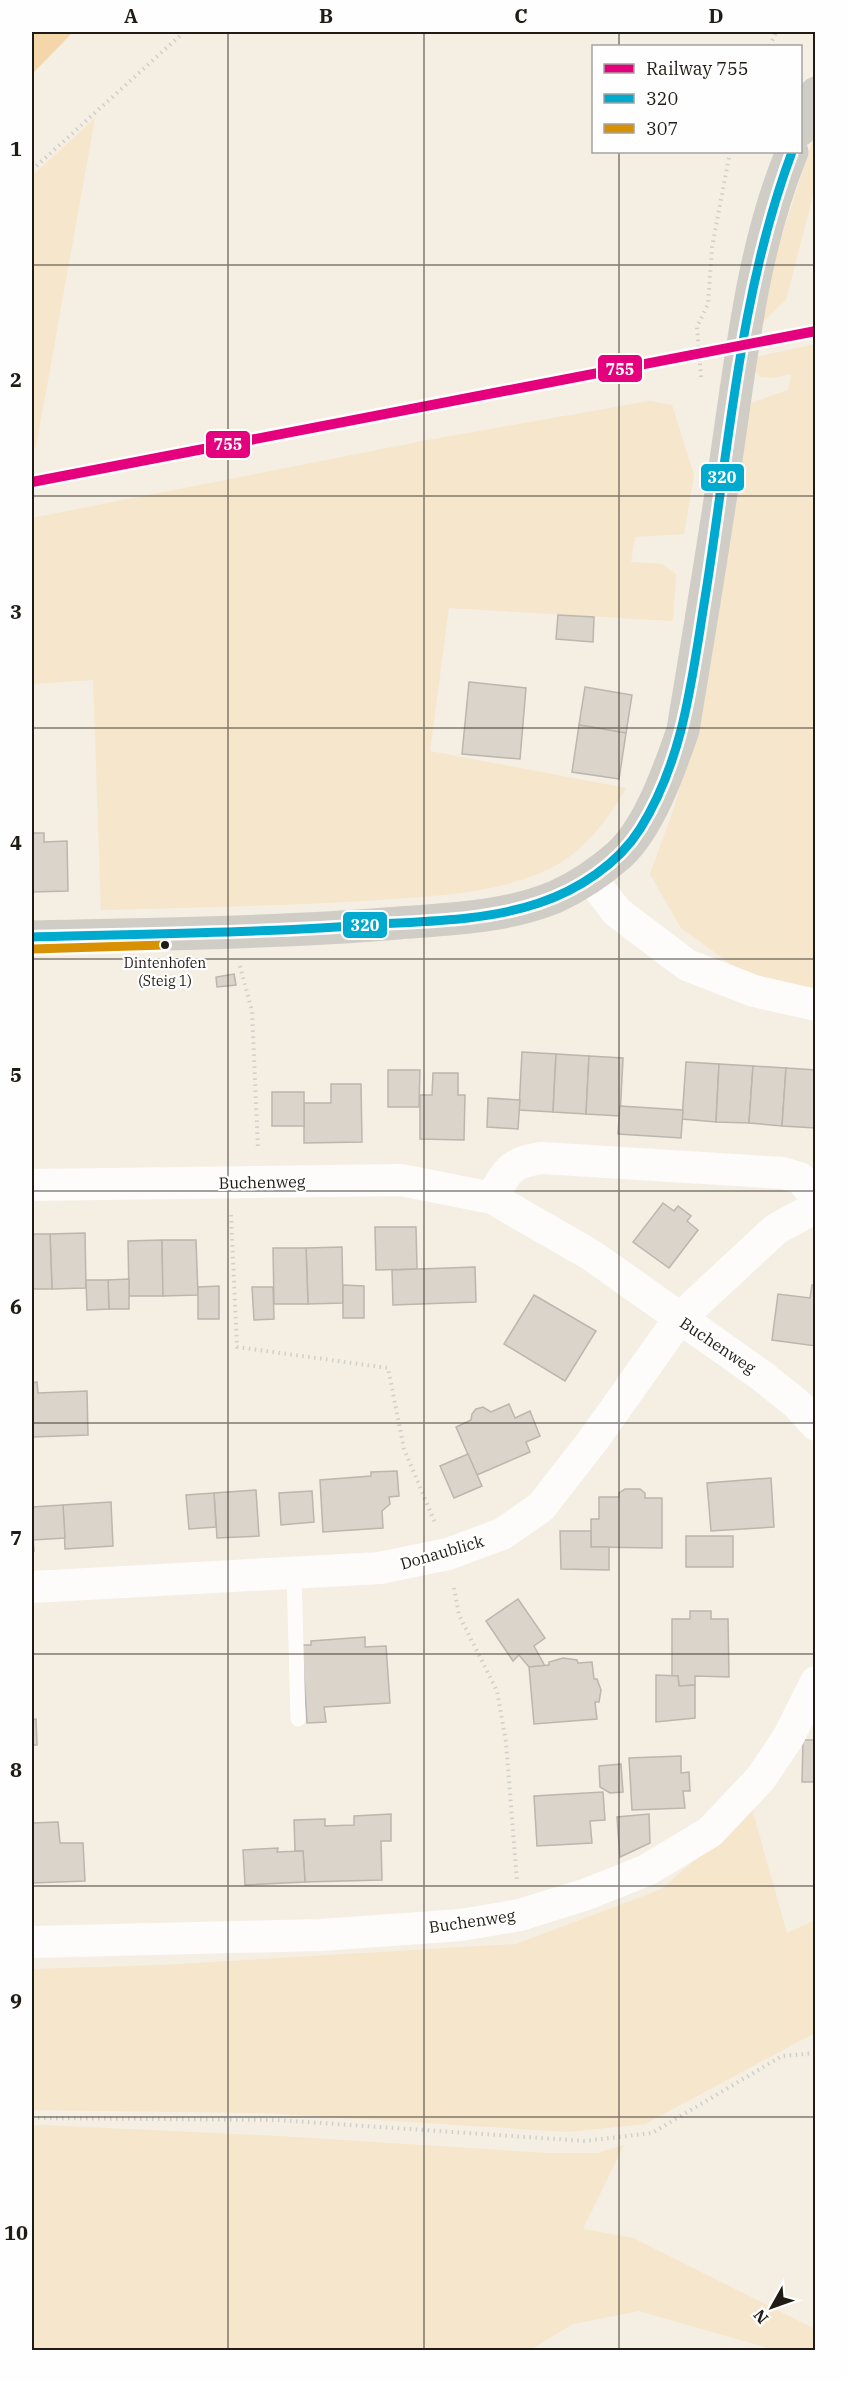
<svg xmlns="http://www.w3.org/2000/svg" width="847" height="2382" font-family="'IBM Plex Serif',serif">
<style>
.green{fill:#f6e6cc}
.water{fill:#f3d6aa}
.building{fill:#dad4cb;stroke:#bbb6ae;stroke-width:1.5}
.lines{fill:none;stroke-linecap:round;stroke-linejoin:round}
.path{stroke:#d1cfca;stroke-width:4;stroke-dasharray:1.5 4.5;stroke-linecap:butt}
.lane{stroke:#fdfcfb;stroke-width:15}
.street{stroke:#fdfcfb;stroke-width:32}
.secondary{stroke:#d0cdc6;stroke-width:33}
.bus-1-casing{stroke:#fefefe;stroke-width:14}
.bus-2-casing{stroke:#fefefe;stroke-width:14}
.bus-1{stroke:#00a9ce;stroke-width:9}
.bus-2{stroke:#d79103;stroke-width:9}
.rail-1-casing{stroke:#fefefe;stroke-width:15}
.rail-1{stroke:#e5007d;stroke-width:10}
.grid{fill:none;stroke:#201b14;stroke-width:1.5;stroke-opacity:0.55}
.bus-dot{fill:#201b14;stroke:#fefefe;stroke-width:2}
.labels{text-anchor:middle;stroke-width:4.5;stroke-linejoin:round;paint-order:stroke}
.bus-label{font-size:14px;fill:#201b14;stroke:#fefefe}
.street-label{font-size:16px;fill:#201b14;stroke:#fefefe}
.line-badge{stroke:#fefefe;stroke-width:2}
.badge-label{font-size:16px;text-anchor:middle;font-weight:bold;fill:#fff}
.neatline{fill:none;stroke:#201b14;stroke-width:2}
.grid-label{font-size:20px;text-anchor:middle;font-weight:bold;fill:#201b14}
</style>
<rect width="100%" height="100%" fill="#f4eee3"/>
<g class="green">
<path d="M95 118 36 447 32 448V176Z"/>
<path d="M815 133V188L786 300 761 324 774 260Z"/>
<path d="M815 344V989L742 972 681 928 650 874 674 808 697 726 748 404 788 390 791 374 772 378 760 377 754 370 756 357Z"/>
<path d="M649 401 672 405 694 475 684 534 635 537 631 562 662 564 676 574 673 621 449 608 430 751 626 788C608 820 583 853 549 869 496 894 436 896 379 900 287 906 194 907 101 910L93 680 32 684V518L428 440Z"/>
<path d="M752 1809 787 1933 815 1920V2033L645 2124 568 2132 265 2113 32 2110V1969L162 1965 516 1944 662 1889Z"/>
<path d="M43 2125 279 2136 548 2153H598L624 2145 583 2229 633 2238 815 2329V2350H775L639 2311 573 2324 530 2350H32V2126Z"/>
</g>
<path class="water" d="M32 32H73L32 74Z"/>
<g class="building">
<path d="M558 615 594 617 593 642 556 639Z"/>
<path d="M469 682 526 688 520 759 462 754Z"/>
<path d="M585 687 632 695 626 733 579 725Z"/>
<path d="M579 725 626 733 619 779 572 772Z"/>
<path d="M32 833H44V842L67 841 68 891 32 892Z"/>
<path d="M234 974 236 985 217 987 216 977Z"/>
<path d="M522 1052 556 1054 553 1112 519 1110Z"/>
<path d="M556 1054 589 1056 586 1114 553 1112Z"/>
<path d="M589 1056 623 1058 620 1116 586 1114Z"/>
<path d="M686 1062 719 1064 716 1122 682 1119Z"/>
<path d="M719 1064 753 1066 749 1123 716 1122Z"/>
<path d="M753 1066 786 1068 782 1126 749 1123Z"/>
<path d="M786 1068 816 1070V1128L782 1126Z"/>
<path d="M388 1070H420L419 1107H388Z"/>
<path d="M433 1073H458V1095H465L464 1140 420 1139V1095H432Z"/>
<path d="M331 1084H361L362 1142 304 1143V1103H331Z"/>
<rect x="272" y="1092" width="32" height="34"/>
<path d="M488 1098 520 1100 518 1129 487 1127Z"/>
<path d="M620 1106 683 1110 681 1138 618 1134Z"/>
<path d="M663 1203 674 1211 678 1206 691 1216 687 1221 698 1230 669 1268 633 1242Z"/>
<path d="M375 1227H416L417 1269 376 1270Z"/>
<path d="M85 1233 86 1288 52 1289 50 1234Z"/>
<path d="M32 1234H50L52 1289H32Z"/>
<path d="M162 1240 163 1296H129L128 1241Z"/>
<path d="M162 1240H196L198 1295 163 1296Z"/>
<path d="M342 1247 343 1303 308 1304 306 1248Z"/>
<path d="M273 1248H306L308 1304H274Z"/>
<path d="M475 1267 476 1302 393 1305 392 1270Z"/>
<path d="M129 1279V1309H109L108 1280Z"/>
<path d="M86 1280H108L109 1309 87 1310Z"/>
<path d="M343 1285 364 1286V1318H343Z"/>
<path d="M812 1285H816V1346L772 1340 778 1294 810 1298Z"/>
<path d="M219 1286V1319H198V1287Z"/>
<path d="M252 1287H273L274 1319 254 1320Z"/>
<path d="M534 1295 596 1331 565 1381 504 1344Z"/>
<path d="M37 1382 38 1393 87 1391 88 1435 32 1437V1383Z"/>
<path d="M509 1404 515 1418 530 1411 540 1436 526 1442 530 1452 477 1475 456 1427 471 1420 472 1414 476 1409 483 1407 491 1412Z"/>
<path d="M468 1454 482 1486 454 1498 440 1466Z"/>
<path d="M397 1471 399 1496 389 1497 390 1504 382 1511 383 1528 323 1532 320 1480 371 1476V1472Z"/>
<path d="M771 1478 774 1527 711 1531 707 1483Z"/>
<path d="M625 1489H640L645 1493V1498H662V1548L591 1547V1519H599V1497H619V1493Z"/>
<path d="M256 1490 259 1536 217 1538 214 1493Z"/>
<path d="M312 1491 314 1522 281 1525 279 1493Z"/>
<path d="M214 1493 216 1527 189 1529 186 1495Z"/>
<path d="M111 1502 113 1546 65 1549 63 1505Z"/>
<path d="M63 1505 65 1538 33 1540 32 1507Z"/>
<path d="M32 1523 34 1551H32Z"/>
<path d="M560 1531H591V1547H609V1570L561 1569Z"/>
<rect x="686" y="1536" width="47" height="31"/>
<path d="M518 1599 545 1638 534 1646 545 1666 529 1667 519 1655 513 1661 486 1621Z"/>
<path d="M690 1611H711V1619H728L729 1677 695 1676V1685L679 1686 678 1676H672V1619H690Z"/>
<path d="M365 1637V1647L386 1646 390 1703 324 1707 326 1722 307 1723 302 1645H311V1641Z"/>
<path d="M563 1658 577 1660 578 1663 592 1662 594 1679H597L601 1690 599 1702H595L597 1719 534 1724 529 1667 549 1665V1662Z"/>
<path d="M656 1675 678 1676 679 1686 695 1685V1718L656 1722Z"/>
<path d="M36 1719 37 1745H32V1720Z"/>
<path d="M803 1740H816V1782H802Z"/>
<path d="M681 1756V1773L689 1772 690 1791H683L685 1808 632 1810 629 1758Z"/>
<path d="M621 1764 623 1792 610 1793 600 1787 599 1766Z"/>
<path d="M603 1792 605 1820 590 1821 592 1843 537 1846 534 1796Z"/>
<path d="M391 1814V1841H381L382 1880 305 1882 303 1851H295L294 1820 325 1819V1826L354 1825V1816Z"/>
<path d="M649 1814 650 1843 620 1857 617 1817Z"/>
<path d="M58 1822 60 1843H83L85 1881 32 1883V1823Z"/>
<path d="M278 1848 277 1852 303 1851 305 1882 245 1885 243 1850Z"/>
</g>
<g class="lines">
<g class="path">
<path d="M770 46 776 32"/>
<path d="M32 170 184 32"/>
<path d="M701 377 697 327 708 304 712 247 730 152"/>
<path d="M240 966 252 1011 258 1149"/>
<path d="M231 1215 237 1347 388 1368 404 1449 435 1523"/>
<path d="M454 1588 459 1615 497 1691 506 1742 517 1882"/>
<path d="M32 2118 277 2120 585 2141 652 2133 782 2056 816 2053"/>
</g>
<path class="lane" d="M294 1573 298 1719"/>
<g class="street">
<path d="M590 877 617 912 687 965 754 991 816 1005"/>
<path d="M32 1185 401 1180 492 1198 591 1255 762 1376 797 1404 816 1425"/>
<path d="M492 1198C507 1171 510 1162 542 1158L783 1173 800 1178 816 1196"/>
<path d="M32 1587 380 1568 448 1554 502 1534 541 1507 594 1439 679 1319 776 1229 816 1207"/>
<path d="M32 1942 321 1935 461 1925 520 1915 587 1894 647 1870 710 1832 761 1778 789 1736 816 1682"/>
</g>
<g class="secondary">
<path d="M800 130 816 93"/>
<path d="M32 937C154 934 277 933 399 923 450 919 507 917 555 897 577 887 601 871 619 855 649 828 670 768 683 730 698 638 714 545 727 453 742 352 753 246 792 152"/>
</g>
<defs>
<path id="bus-1" d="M32 937C148 934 264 933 380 924 433 921 489 920 539 903 578 890 618 864 640 829 684 759 692 678 705 598 729 449 739 294 792 152"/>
<path id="bus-2" d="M32 949 165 945"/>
</defs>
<use href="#bus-1" class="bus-1-casing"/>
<use href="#bus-2" class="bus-2-casing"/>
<use href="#bus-1" class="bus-1"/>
<use href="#bus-2" class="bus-2"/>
<defs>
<path id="rail-1" d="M32 482 816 331"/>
</defs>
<use href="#rail-1" class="rail-1-casing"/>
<use href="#rail-1" class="rail-1"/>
</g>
<path class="grid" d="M228 32V2350M424 32V2350M619 32V46M619 152V2350M32 265H816M32 496H816M32 728H816M32 959H816M32 1191H816M32 1423H816M32 1654H816M32 1886H816M32 2117H816"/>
<circle class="bus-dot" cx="165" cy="945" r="5"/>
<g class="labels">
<g class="bus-label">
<text x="165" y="968">Dintenhofen<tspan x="165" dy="18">(Steig 1)</tspan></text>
</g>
<g class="street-label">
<text transform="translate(262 1182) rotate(-1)" y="6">Buchenweg</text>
<text transform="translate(718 1345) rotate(34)" y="6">Buchenweg</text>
<text transform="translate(442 1552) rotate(-16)" y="6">Donaublick</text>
<text transform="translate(472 1921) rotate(-8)" y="6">Buchenweg</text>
</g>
</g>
<g class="line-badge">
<rect x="597" y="354" width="46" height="29" rx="6" fill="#e5007d"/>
<rect x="205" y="430" width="46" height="29" rx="6" fill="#e5007d"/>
<rect x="700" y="463" width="45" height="29" rx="6" fill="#00a9ce"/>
<rect x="342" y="911" width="46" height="28" rx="6" fill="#00a9ce"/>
</g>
<g class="badge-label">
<text x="620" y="375">755</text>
<text x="228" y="450">755</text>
<text x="722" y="483">320</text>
<text x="365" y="931">320</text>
</g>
<rect width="847" height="2382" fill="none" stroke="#fefefe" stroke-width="66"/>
<rect x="592" y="45" width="210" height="108" fill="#fefefe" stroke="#a5a3a0" stroke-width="1.5"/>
<rect x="604" y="64" width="30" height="9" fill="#e5007d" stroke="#a5a3a0" stroke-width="1.5"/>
<text x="646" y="75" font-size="18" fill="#201b14">Railway 755</text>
<rect x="604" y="94" width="30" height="9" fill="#00a9ce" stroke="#a5a3a0" stroke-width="1.5"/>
<text x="646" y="105" font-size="18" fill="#201b14">320</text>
<rect x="604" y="124" width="30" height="9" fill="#d79103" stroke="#a5a3a0" stroke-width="1.5"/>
<text x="646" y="135" font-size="18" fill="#201b14">307</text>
<g transform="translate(772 2307) rotate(230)" stroke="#fefefe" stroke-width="4.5" paint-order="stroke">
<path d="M0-4.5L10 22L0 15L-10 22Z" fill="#201b14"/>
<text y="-9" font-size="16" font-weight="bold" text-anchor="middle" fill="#201b14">N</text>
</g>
<rect x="33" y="33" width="781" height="2316" class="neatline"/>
<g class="grid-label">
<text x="131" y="23">A</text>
<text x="326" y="23">B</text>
<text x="521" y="23">C</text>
<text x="716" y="23">D</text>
<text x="16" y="156">1</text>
<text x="16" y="387">2</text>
<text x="16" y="619">3</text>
<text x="16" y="850">4</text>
<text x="16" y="1082">5</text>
<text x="16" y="1314">6</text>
<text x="16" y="1545">7</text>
<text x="16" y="1777">8</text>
<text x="16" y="2008">9</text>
<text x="16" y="2240">10</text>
</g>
</svg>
